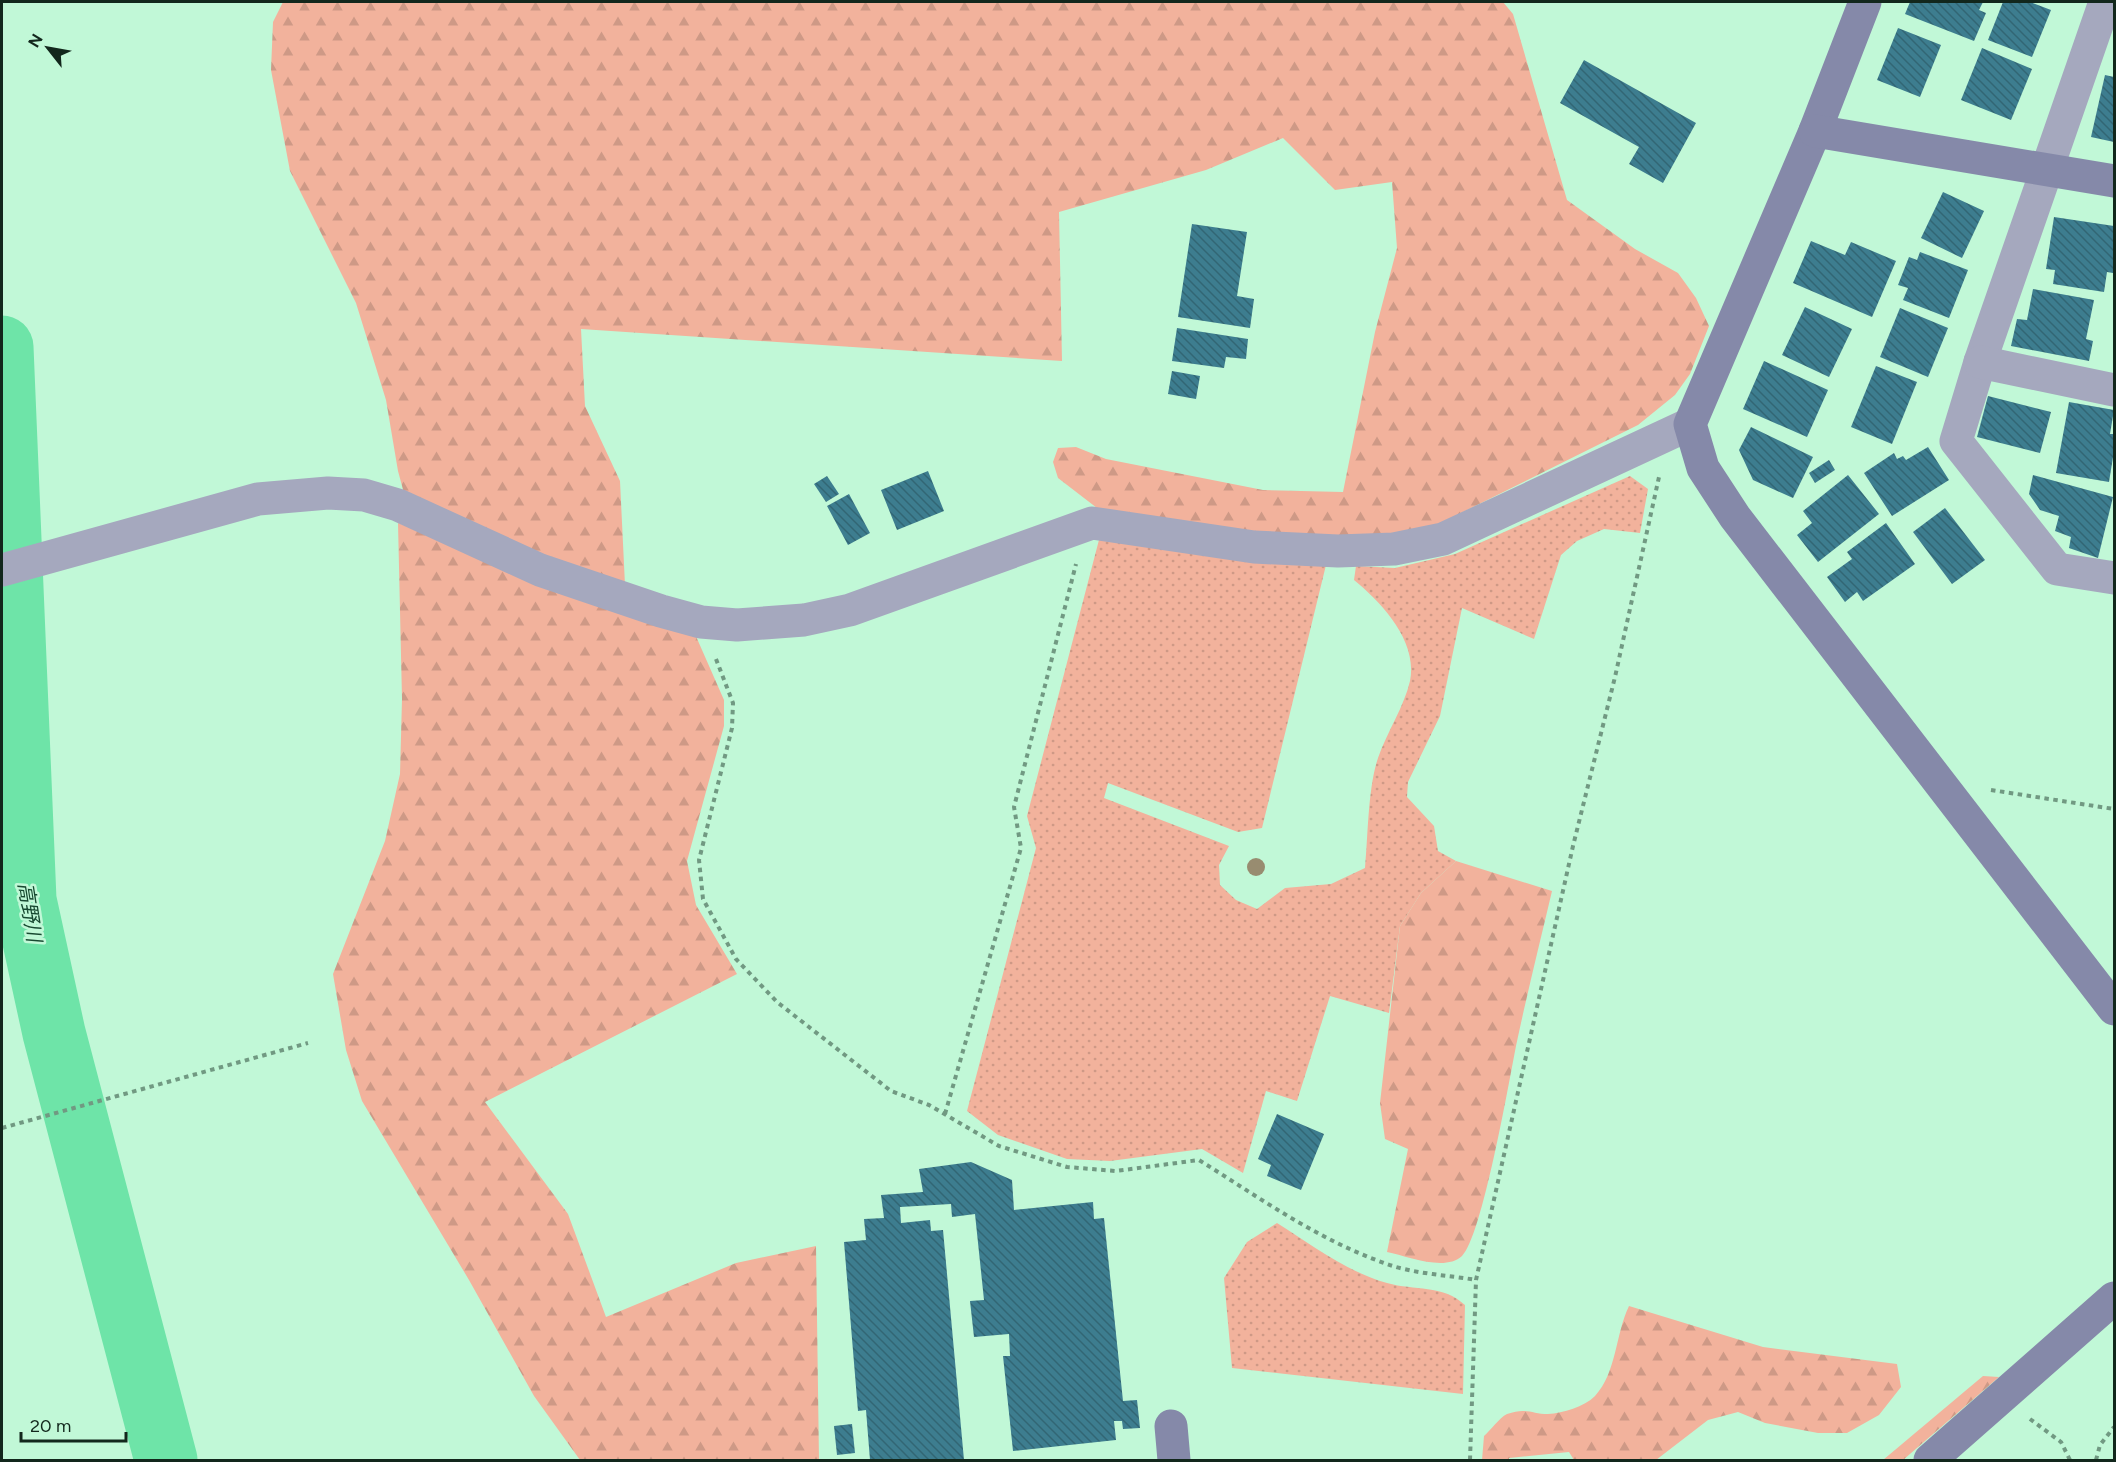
<svg xmlns="http://www.w3.org/2000/svg" width="2116" height="1462" font-family="Figtree,'Noto Sans JP',sans-serif">
<style>
.grass{fill:url(#grass-dots)}
.forest{fill:url(#forest-firs)}
.lines{fill:none;stroke-linecap:round;stroke-linejoin:round}
.river{stroke:#6ee4a8;stroke-width:63}
.building{fill:url(#building-back-hatch)}
.path{stroke:#719982;stroke-width:4;stroke-dasharray:4.5 4.5;stroke-linecap:butt}
.street{stroke:#a5a8be;stroke-width:33}
.secondary{stroke:#8589a9;stroke-width:33}
.tree{fill:#988c70}
.labels{text-anchor:middle;stroke-width:5;stroke-linejoin:round;paint-order:stroke}
.water-label{font-size:20px;font-style:italic;fill:#174830;stroke:#c1f8d7}
</style>
<defs>
<pattern id="grass-dots" width="8" height="8" patternUnits="userSpaceOnUse" patternTransform="scale(1.5)"><rect width="8" height="8" fill="#f2b29c"/><path d="M2 2h.1M6 6h.1" fill="none" stroke="#ce9986" stroke-width="1.8" stroke-linecap="round"/></pattern>
<pattern id="forest-firs" width="22" height="20" patternUnits="userSpaceOnUse" patternTransform="scale(1.5)"><rect width="22" height="20" fill="#f2b29c"/><path d="M5 1l3.5 6h-7zM16 11l3.5 6h-7z" fill="#ce9986"/></pattern>
<pattern id="building-back-hatch" width="6" height="6" patternUnits="userSpaceOnUse" patternTransform="scale(1.5)"><rect width="6" height="6" fill="#3d7d8f"/><path d="M-1 5l2 2M0 0l6 6M5-1l2 2" fill="none" stroke="#326674"/></pattern>
</defs>
<rect width="100%" height="100%" fill="#c1f8d7"/>
<g class="grass">
<path d="M1630 476 1648 489 1640 533 1604 529 1577 541 1561 555 1534 639 1462 608 1440 716 1408 782 1407 797 1434 826 1438 851 1456 861 1421 893 1400 926 1389 1013 1330 996 1297 1101 1266 1091 1243 1173 1202 1149 1110 1161 1067 1159 998 1135 967 1111 1036 848 1027 816 1100 536 1326 565 1262 828 1238 832 1108 783 1104 798 1229 846 1219 865 1220 885 1236 900 1257 909 1285 888 1331 884 1365 868C1368 836 1368 787 1378 758 1387 732 1404 707 1410 681 1418 641 1382 603 1354 580L1356 566 1395 568 1455 554Z"/>
<path d="M1277 1223C1312 1245 1347 1272 1387 1283 1415 1291 1442 1284 1465 1305L1463 1394 1232 1368 1224 1278 1247 1242Z"/>
</g>
<g class="forest">
<path d="M283 2H1503L1513 14 1567 200 1635 249 1678 273 1696 298 1709 326 1690 374 1675 395 1638 425 1437 525 1394 536 1259 534 1097 508 1058 478 1053 462 1058 448 1076 447 1106 459 1263 490 1343 492 1375 332 1397 248 1392 182 1335 190 1283 138 1206 170 1059 212 1062 361 581 329 585 406 620 481 625 585 544 559 405 497 398 471 386 400 356 303 290 171 271 70 273 22Z"/>
<path d="M398 523 695 634 724 700V726L687 861 696 905 737 974 485 1102 568 1214 606 1317 736 1263 816 1246 819 1460H580L534 1396 469 1280 362 1101 346 1050 333 974 385 841 400 774 402 699Z"/>
<path d="M1456 861 1552 891C1540 942 1527 994 1516 1046 1509 1082 1482 1237 1462 1256 1445 1272 1407 1256 1387 1252L1408 1149 1385 1139 1380 1103 1400 926 1421 893Z"/>
<path d="M1629 1306 1763 1347 1897 1364 1901 1387 1879 1415 1847 1433H1818L1765 1423 1738 1412 1708 1420 1656 1460H1574L1569 1452 1509 1458V1460H1482L1484 1436C1491 1430 1499 1418 1507 1414 1526 1407 1532 1414 1548 1414 1563 1413 1584 1407 1595 1396 1617 1372 1615 1335 1629 1306Z"/>
<path d="M1983 1376 1999 1377 1903 1460H1883Z"/>
</g>
<g class="lines">
<path class="river" d="M2 347 25 900 54 1033 166 1460"/>
</g>
<g class="building">
<path d="M1910 2H1983L1979 10 1986 13 1974 41 1905 14Z"/>
<path d="M2003 2H2030L2051 10 2032 57 1988 40Z"/>
<path d="M1898 28 1941 45 1920 97 1877 80Z"/>
<path d="M1982 48 2032 69 2011 120 1961 100Z"/>
<path d="M1584 60 1696 123 1663 183 1629 164 1639 147 1560 103Z"/>
<path d="M2105 75 2114 77V142L2091 137Z"/>
<path d="M1943 192 1984 211 1962 258 1921 238Z"/>
<path d="M2054 217 2114 226 2113 273 2107 272 2104 292 2053 284 2055 270 2046 269Z"/>
<path d="M1192 224 1247 232 1237 296 1254 299 1250 328 1178 317Z"/>
<path d="M1811 241 1845 255 1851 242 1896 261 1872 317 1793 283Z"/>
<path d="M1920 252 1968 270 1949 318 1903 300 1908 288 1898 285 1909 257 1917 260Z"/>
<path d="M2033 289 2094 300 2086 339 2093 341 2089 361 2011 346 2017 319 2027 320Z"/>
<path d="M1805 307 1852 329 1829 377 1782 355Z"/>
<path d="M1900 308 1948 328 1928 377 1880 357Z"/>
<path d="M1177 328 1248 339 1246 359 1226 357 1224 368 1172 361Z"/>
<path d="M1764 361 1828 390 1807 437 1743 409Z"/>
<path d="M1876 366 1917 382 1892 444 1851 427Z"/>
<path d="M1172 371 1200 376 1196 399 1168 394Z"/>
<path d="M1988 396 2051 412 2040 453 1977 437Z"/>
<path d="M2069 402 2114 410 2110 434H2114V451L2109 482 2056 473Z"/>
<path d="M1751 427 1813 457 1793 498 1753 480 1739 450Z"/>
<path d="M1928 447 1949 480 1892 516 1864 473 1894 453 1897 459 1903 456 1906 460Z"/>
<path d="M1829 460 1835 470 1815 483 1809 473Z"/>
<path d="M928 471 944 511 897 530 881 490Z"/>
<path d="M1848 475 1879 514 1818 562 1797 535 1812 523 1803 511Z"/>
<path d="M2033 475 2113 497 2098 558 2069 548 2071 537 2055 531 2059 516 2040 510 2029 494Z"/>
<path d="M827 476 839 494 826 502 814 484Z"/>
<path d="M849 494 870 533 848 545 827 506Z"/>
<path d="M1945 508 1985 560 1952 584 1913 532Z"/>
<path d="M1886 523 1915 564 1863 601 1857 592 1845 602 1827 577 1852 559 1847 552Z"/>
<path d="M1277 1114 1324 1134 1301 1190 1267 1176 1271 1165 1258 1159Z"/>
<path d="M971 1162 1012 1180 1014 1210 1093 1202 1094 1219 1104 1218 1123 1401 1137 1400 1140 1428 1123 1429 1122 1421H1114L1116 1440 1013 1451 1003 1356H1010L1009 1334 974 1337 970 1301 984 1300 975 1214 952 1217 951 1204 900 1207 901 1223 930 1220 931 1231 943 1230 964 1460H870L866 1410 858 1411 844 1242 866 1240 864 1219 884 1218 881 1195 923 1192 919 1169Z"/>
<path d="M852 1424 855 1453 837 1455 834 1426Z"/>
</g>
<g class="lines">
<g class="path">
<path d="M716 659 733 703 732 728 699 860 703 899 736 959 777 1002 891 1091 929 1105 999 1146 1067 1167 1116 1171 1199 1160C1260 1198 1318 1240 1387 1264 1414 1274 1448 1275 1476 1280"/>
<path d="M1991 790 2114 809"/>
<path d="M945 1114 1021 848 1014 807 1076 564"/>
<path d="M2 1128 308 1043"/>
<path d="M2030 1419 2061 1442 2070 1460"/>
<path d="M1470 1460 1476 1280 1573 846 1615 677 1659 477"/>
<path d="M2096 1460 2100 1445 2114 1427"/>
</g>
<g class="street">
<path d="M2105 2 1980 362 1956 441 2057 569 2114 578"/>
<path d="M1980 362 2114 390"/>
<path d="M2 570 258 499 328 493 364 495 398 505 540 570 661 611 701 622 737 625 804 620 850 610 1092 523 1254 547 1338 551 1394 549 1443 539 1690 424"/>
</g>
<g class="secondary">
<path d="M1865 2 1815 131 1690 424 1703 468 1735 517 2114 1009"/>
<path d="M1815 131 2114 181"/>
<path d="M1171 1426 1174 1460"/>
<path d="M1930 1460 2114 1298"/>
</g>
</g>
<circle class="tree" cx="1256" cy="867" r="9"/>
<g class="labels">
<g class="water-label">
<text transform="translate(30 912) rotate(81)" y="7">高野川</text>
</g>
</g>
<rect width="2116" height="1462" fill="none" stroke="#12271c" stroke-width="6"/>
<g transform="translate(48 48) rotate(301)" stroke="#c1f8d7" stroke-width="4.5" paint-order="stroke">
<path d="M0-4.5L10 22L0 15L-10 22Z" fill="#12271c"/>
<text y="-9" font-size="16" font-weight="bold" text-anchor="middle" fill="#12271c">N</text>
</g>
<path d="M21 1432v9h105v-9" fill="none" stroke="#12271c" stroke-width="3"/>
<text x="30" y="1432" font-size="18" fill="#12271c" stroke="#c1f8d7" stroke-width="4.5" paint-order="stroke">20 m</text>
</svg>
